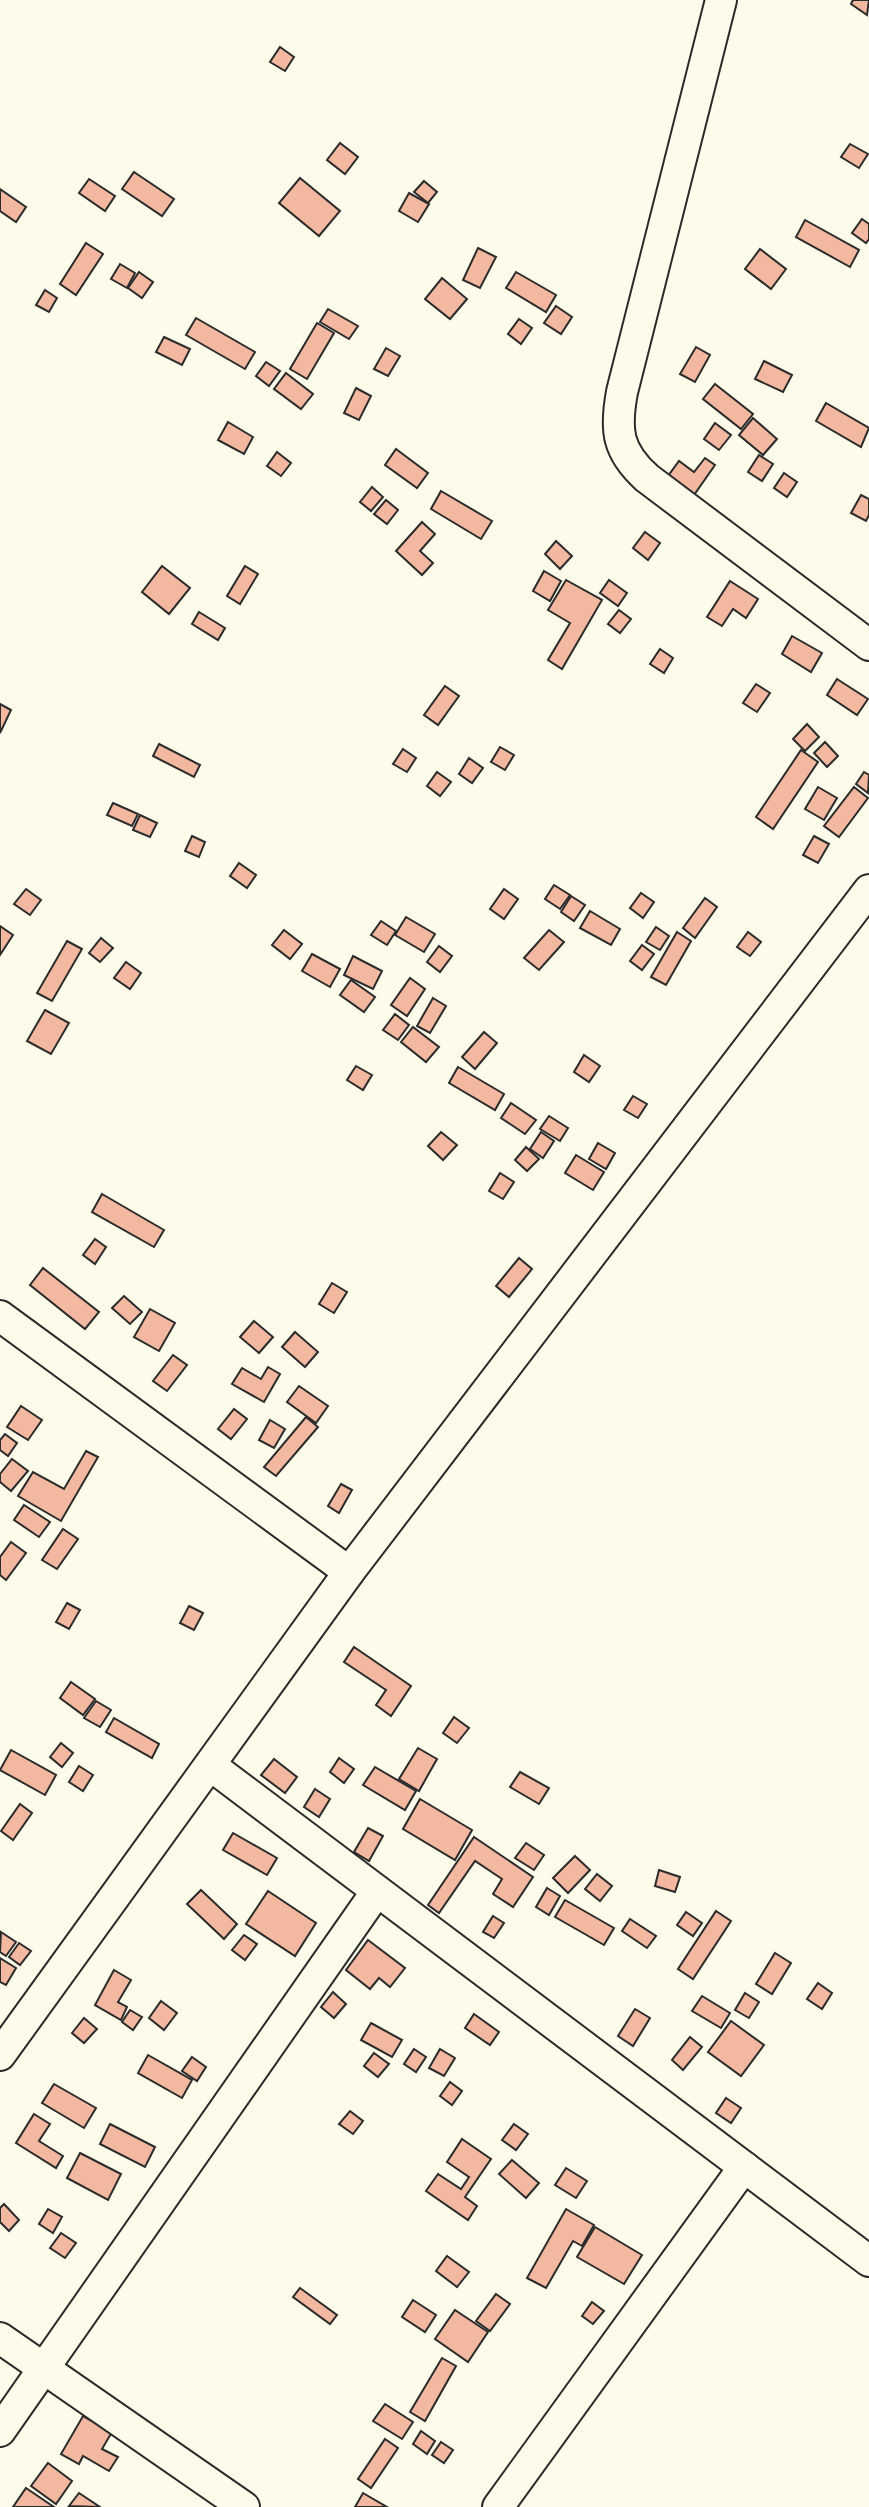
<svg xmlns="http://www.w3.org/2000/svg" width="869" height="2507" font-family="Quicksand,sans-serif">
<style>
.building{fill:#f2b8a0;stroke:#2b2b2b;stroke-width:2}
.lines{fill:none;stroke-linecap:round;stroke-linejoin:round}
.minor-casing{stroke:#2b2b2b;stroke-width:34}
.minor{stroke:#fdfbea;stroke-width:30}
</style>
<rect width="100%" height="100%" fill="#fdfbea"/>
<g class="building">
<path d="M853 0H869L867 15 851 4Z"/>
<path d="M280 47 294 57 285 71 270 62Z"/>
<path d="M340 143 358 157 345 174 327 160Z"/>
<path d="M850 144 868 154 859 168 841 157Z"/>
<path d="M134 172 174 199 162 216 122 189Z"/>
<path d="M300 178 340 211 319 236 279 203Z"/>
<path d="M89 179 115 196 105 211 79 193Z"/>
<path d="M424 181 437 192 428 203 414 192Z"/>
<path d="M0 189 26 207 16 222 0 211Z"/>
<path d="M409 193 429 204 418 222 399 211Z"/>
<path d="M862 219 869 224V239L866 243 852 233Z"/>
<path d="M805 220 859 250 850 267 796 237Z"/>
<path d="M86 243 103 254 76 295 60 284Z"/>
<path d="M478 248 496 257 480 288 463 280Z"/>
<path d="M760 249 786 269 771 289 745 269Z"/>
<path d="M120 264 135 273 127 288 111 279Z"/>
<path d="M139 272 153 282 142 298 128 288Z"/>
<path d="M516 272 556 295 546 312 506 288Z"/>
<path d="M442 278 467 299 450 319 425 299Z"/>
<path d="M45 290 57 298 49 312 36 305Z"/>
<path d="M556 306 572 317 561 334 544 323Z"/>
<path d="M328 309 358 326 349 339 320 322Z"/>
<path d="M196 318 255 352 245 369 186 335Z"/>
<path d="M519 319 532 328 521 344 508 334Z"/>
<path d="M317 323 334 333 307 379 290 369Z"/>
<path d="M164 337 190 349 182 365 156 352Z"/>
<path d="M696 347 710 355 695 382 680 374Z"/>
<path d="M386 348 400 356 388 376 374 369Z"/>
<path d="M764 361 792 375 783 392 755 379Z"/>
<path d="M266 362 280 371 269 386 256 376Z"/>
<path d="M286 373 313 394 301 409 274 389Z"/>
<path d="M715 384 753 414 741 429 703 399Z"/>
<path d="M356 388 371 396 359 420 344 413Z"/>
<path d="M826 403 869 428 861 447 816 421Z"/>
<path d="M753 418 777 439 763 455 739 435Z"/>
<path d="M228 422 253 437 244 454 218 440Z"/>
<path d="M715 423 731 435 719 450 704 439Z"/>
<path d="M396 449 428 473 417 488 385 465Z"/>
<path d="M277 452 291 463 281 476 267 466Z"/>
<path d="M759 455 773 464 762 481 748 472Z"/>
<path d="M705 458 715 465 694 495 668 476 679 461 694 472Z"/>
<path d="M784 473 797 482 787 497 774 488Z"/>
<path d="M372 487 383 497 371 511 360 502Z"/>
<path d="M441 491 492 521 481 539 431 509Z"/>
<path d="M861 495 869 499V515L866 521 851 513Z"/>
<path d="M386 500 398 510 387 524 374 514Z"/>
<path d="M422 522 435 534 420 551 433 563 422 575 396 551Z"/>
<path d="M645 532 660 543 648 560 633 548Z"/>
<path d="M556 541 572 556 560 569 545 554Z"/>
<path d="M162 566 190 588 169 614 142 592Z"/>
<path d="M245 566 258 574 240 604 227 596Z"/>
<path d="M544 571 561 581 550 601 533 591Z"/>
<path d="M566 580 602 600 562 669 548 660 570 623 548 610Z"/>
<path d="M609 580 627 593 618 606 600 593Z"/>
<path d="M730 581 758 599 746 618 733 609 722 626 707 617Z"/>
<path d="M619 610 631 619 620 633 608 624Z"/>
<path d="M199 612 225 628 218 640 192 624Z"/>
<path d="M792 636 822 653 811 672 782 654Z"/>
<path d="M660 649 673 658 664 673 650 664Z"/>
<path d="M837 679 868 699 857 715 827 695Z"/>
<path d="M756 684 770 693 757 712 743 703Z"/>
<path d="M445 686 459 696 438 725 424 715Z"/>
<path d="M0 704 11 710 0 733Z"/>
<path d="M807 724 819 737 805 751 793 739Z"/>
<path d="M825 742 838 756 827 767 814 753Z"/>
<path d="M159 744 200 765 194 777 153 756Z"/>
<path d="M500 747 514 755 505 770 491 762Z"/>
<path d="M403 749 416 758 407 772 393 764Z"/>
<path d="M801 750 818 762 773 829 756 817Z"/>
<path d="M469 758 483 768 472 783 459 774Z"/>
<path d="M437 772 451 782 440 796 427 786Z"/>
<path d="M864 772 869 775 868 793 856 784Z"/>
<path d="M818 787 837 798 824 820 805 809Z"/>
<path d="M854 787 868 798 839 837 824 826Z"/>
<path d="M113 803 138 814 132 826 107 815Z"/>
<path d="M140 815 157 823 150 837 133 830Z"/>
<path d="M192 836 205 842 199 857 185 851Z"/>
<path d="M814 836 829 844 818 863 803 855Z"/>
<path d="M239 863 256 875 247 888 230 876Z"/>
<path d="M554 885 570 895 560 909 545 899Z"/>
<path d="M26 889 41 900 30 915 14 904Z"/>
<path d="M504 889 518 899 504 919 490 909Z"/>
<path d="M641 893 654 902 643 918 630 908Z"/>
<path d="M571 896 585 905 574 921 561 912Z"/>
<path d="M705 898 717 907 695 938 683 928Z"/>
<path d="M590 911 620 929 611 945 580 928Z"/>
<path d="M406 917 435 934 424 952 395 935Z"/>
<path d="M381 921 396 931 387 945 371 935Z"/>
<path d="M0 926 13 935 0 955Z"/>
<path d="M656 927 669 936 660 950 646 942Z"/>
<path d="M284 930 302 944 290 959 272 945Z"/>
<path d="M549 930 564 942 539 970 524 958Z"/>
<path d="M677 932 691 941 666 985 651 977Z"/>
<path d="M748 932 761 942 750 956 737 947Z"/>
<path d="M101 938 113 948 100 962 89 953Z"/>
<path d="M67 941 82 949 52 1001 37 993Z"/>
<path d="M642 945 654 954 642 970 630 961Z"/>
<path d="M439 946 452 956 440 972 427 962Z"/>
<path d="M312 954 340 969 330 987 302 971Z"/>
<path d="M353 956 382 971 373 989 344 975Z"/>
<path d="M126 962 141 973 130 989 114 978Z"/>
<path d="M410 978 425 989 407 1016 391 1005Z"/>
<path d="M351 980 375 997 364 1012 340 995Z"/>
<path d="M433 998 446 1006 430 1033 417 1026Z"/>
<path d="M45 1010 69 1023 51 1054 27 1041Z"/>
<path d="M395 1014 409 1025 398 1040 383 1030Z"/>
<path d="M413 1027 439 1047 426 1062 401 1042Z"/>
<path d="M484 1032 497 1043 475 1069 462 1057Z"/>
<path d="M584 1055 600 1066 589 1082 574 1072Z"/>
<path d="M356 1066 372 1075 363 1090 347 1080Z"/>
<path d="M458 1067 504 1094 495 1110 449 1083Z"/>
<path d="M633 1096 647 1104 638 1118 624 1110Z"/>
<path d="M511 1103 536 1120 525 1134 501 1118Z"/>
<path d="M549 1116 568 1128 560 1141 540 1129Z"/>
<path d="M441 1132 457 1145 443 1160 428 1146Z"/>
<path d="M541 1132 554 1141 543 1158 530 1149Z"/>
<path d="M598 1143 615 1153 606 1169 589 1159Z"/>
<path d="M526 1147 539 1159 527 1171 515 1160Z"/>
<path d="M576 1155 604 1172 593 1190 565 1173Z"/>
<path d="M500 1173 514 1182 503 1199 489 1191Z"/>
<path d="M102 1194 164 1230 154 1247 92 1212Z"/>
<path d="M95 1239 106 1247 95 1264 83 1255Z"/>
<path d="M519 1258 532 1269 509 1297 496 1286Z"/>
<path d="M43 1268 99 1312 85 1329 30 1285Z"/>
<path d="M332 1283 347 1292 334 1313 319 1304Z"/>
<path d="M124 1296 142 1312 130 1324 112 1308Z"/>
<path d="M150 1309 175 1323 159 1351 134 1337Z"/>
<path d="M254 1321 273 1337 259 1353 240 1337Z"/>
<path d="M295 1332 318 1352 305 1367 282 1347Z"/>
<path d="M173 1355 187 1365 167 1391 153 1381Z"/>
<path d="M268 1367 280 1374 264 1402 232 1384 242 1368 261 1379Z"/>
<path d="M299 1386 328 1406 316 1423 287 1402Z"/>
<path d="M21 1406 42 1420 28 1440 7 1427Z"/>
<path d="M234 1409 247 1419 231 1439 218 1429Z"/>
<path d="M306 1417 318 1427 276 1476 264 1467Z"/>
<path d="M270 1420 285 1429 274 1448 259 1440Z"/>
<path d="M5 1434 17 1443 8 1456 0 1450V1440Z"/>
<path d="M86 1451 98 1457 61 1521 18 1496 33 1472 64 1489Z"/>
<path d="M12 1459 28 1471 11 1491 0 1482V1474Z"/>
<path d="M341 1484 352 1490 339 1513 328 1506Z"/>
<path d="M24 1505 50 1522 39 1537 14 1520Z"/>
<path d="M63 1529 78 1539 57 1569 42 1560Z"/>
<path d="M11 1542 26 1553 6 1580 0 1575V1557Z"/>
<path d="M67 1603 80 1610 69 1629 56 1622Z"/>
<path d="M189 1606 203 1613 194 1630 180 1623Z"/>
<path d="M354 1647 411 1686 391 1716 376 1705 386 1690 344 1662Z"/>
<path d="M71 1682 95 1699 83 1715 60 1698Z"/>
<path d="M96 1701 111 1710 100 1727 84 1718Z"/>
<path d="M454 1717 469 1728 457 1743 443 1733Z"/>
<path d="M114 1718 159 1744 152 1758 106 1732Z"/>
<path d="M61 1743 73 1753 62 1767 50 1757Z"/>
<path d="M418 1748 437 1759 419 1791 399 1779Z"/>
<path d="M11 1750 56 1775 45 1795 0 1770Z"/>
<path d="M339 1758 354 1769 344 1783 330 1772Z"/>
<path d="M274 1759 297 1777 285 1793 261 1775Z"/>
<path d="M79 1766 93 1775 83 1791 69 1782Z"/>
<path d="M375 1767 416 1791 405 1810 363 1785Z"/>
<path d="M520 1772 549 1788 539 1804 510 1787Z"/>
<path d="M315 1789 330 1799 319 1817 304 1807Z"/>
<path d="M420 1799 472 1830 455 1860 403 1829Z"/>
<path d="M20 1804 32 1813 13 1840 1 1831Z"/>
<path d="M368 1828 383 1836 369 1861 354 1852Z"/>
<path d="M233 1833 277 1858 267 1875 223 1850Z"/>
<path d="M474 1837 533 1877 513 1907 493 1894 502 1879 475 1861 439 1913 428 1905Z"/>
<path d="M526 1843 544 1855 534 1870 515 1858Z"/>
<path d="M575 1856 590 1870 568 1893 553 1878Z"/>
<path d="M659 1870 680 1877 675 1892 655 1886Z"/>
<path d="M597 1874 612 1886 600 1901 585 1889Z"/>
<path d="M547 1888 560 1896 549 1915 536 1907Z"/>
<path d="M201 1890 237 1924 224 1939 187 1904Z"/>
<path d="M268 1891 316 1923 295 1956 246 1924Z"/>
<path d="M565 1900 614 1928 604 1945 555 1917Z"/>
<path d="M716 1911 731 1921 693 1979 678 1969Z"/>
<path d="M686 1912 702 1923 693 1936 677 1925Z"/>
<path d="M493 1916 504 1923 494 1938 483 1932Z"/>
<path d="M630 1919 656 1936 647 1948 622 1931Z"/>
<path d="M1 1932 16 1942 6 1956 0 1952Z"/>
<path d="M244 1935 257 1944 245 1960 232 1950Z"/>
<path d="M368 1940 405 1968 390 1987 379 1978 370 1989 346 1970Z"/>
<path d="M19 1943 31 1951 20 1965 9 1957Z"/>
<path d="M775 1953 791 1963 772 1994 756 1984Z"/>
<path d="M0 1958 16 1968 6 1985 0 1982Z"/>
<path d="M114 1970 131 1980 118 2002 127 2007 121 2020 95 2005Z"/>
<path d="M818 1983 832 1993 822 2009 807 1999Z"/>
<path d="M333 1992 346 2004 334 2018 321 2007Z"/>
<path d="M745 1993 759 2002 749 2018 735 2010Z"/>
<path d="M702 1996 730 2013 721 2028 692 2011Z"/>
<path d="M161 2001 177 2013 164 2030 149 2018Z"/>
<path d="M635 2009 650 2018 633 2046 618 2036Z"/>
<path d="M130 2010 142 2017 133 2030 122 2022Z"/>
<path d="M474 2014 499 2032 490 2045 465 2028Z"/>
<path d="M84 2018 97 2029 84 2043 72 2033Z"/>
<path d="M731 2021 764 2045 741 2076 708 2052Z"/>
<path d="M371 2023 402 2040 392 2057 361 2040Z"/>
<path d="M690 2037 702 2047 683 2070 672 2060Z"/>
<path d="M414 2049 426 2057 416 2072 404 2064Z"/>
<path d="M440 2049 455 2058 444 2076 429 2068Z"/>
<path d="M374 2053 389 2064 378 2077 364 2066Z"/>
<path d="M148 2055 192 2080 182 2098 138 2073Z"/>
<path d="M192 2057 206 2067 197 2081 182 2071Z"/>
<path d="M450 2082 462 2091 452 2105 440 2096Z"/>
<path d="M54 2084 96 2108 84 2128 42 2103Z"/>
<path d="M726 2098 741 2108 731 2123 716 2113Z"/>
<path d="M350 2111 363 2121 353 2134 339 2124Z"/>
<path d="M34 2114 50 2124 39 2141 63 2156 56 2168 16 2143Z"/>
<path d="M110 2124 155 2147 145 2167 100 2144Z"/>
<path d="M514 2124 528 2134 516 2150 502 2140Z"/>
<path d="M462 2139 491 2159 465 2197 477 2206 468 2220 426 2191 438 2174 461 2189 469 2177 447 2162Z"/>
<path d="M80 2153 121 2174 108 2200 67 2178Z"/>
<path d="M512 2160 539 2183 526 2198 499 2174Z"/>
<path d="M566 2168 587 2181 576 2198 555 2185Z"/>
<path d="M4 2204 19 2220 9 2231 0 2222V2208Z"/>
<path d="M48 2209 62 2217 53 2233 39 2224Z"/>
<path d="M566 2209 594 2225 582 2246 573 2241 546 2288 527 2278Z"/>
<path d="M595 2227 642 2255 624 2284 577 2257Z"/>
<path d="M61 2233 76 2243 65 2258 50 2248Z"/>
<path d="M447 2256 469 2272 457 2287 436 2271Z"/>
<path d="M300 2288 337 2315 330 2324 293 2297Z"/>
<path d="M496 2294 510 2304 490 2331 476 2321Z"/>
<path d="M413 2300 436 2315 425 2332 402 2317Z"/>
<path d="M592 2302 604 2311 593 2324 582 2316Z"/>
<path d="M455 2310 488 2332 468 2362 435 2339Z"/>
<path d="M442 2358 456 2366 425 2421 410 2412Z"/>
<path d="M385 2404 413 2422 402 2439 373 2421Z"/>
<path d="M83 2416 112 2432 102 2449 118 2457 109 2471 83 2456 79 2464 61 2454Z"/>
<path d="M421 2431 435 2441 427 2454 413 2444Z"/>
<path d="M385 2439 398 2448 371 2488 358 2479Z"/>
<path d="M441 2442 453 2450 444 2463 432 2455Z"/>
<path d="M48 2463 72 2481 56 2504 31 2486Z"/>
<path d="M26 2488 54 2507H13Z"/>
<path d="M79 2493 100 2507 69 2506Z"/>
<path d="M363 2493 387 2507H355Z"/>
</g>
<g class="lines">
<defs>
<g id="minor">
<path d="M721 0 622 392C615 430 617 451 647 478L869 645"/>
<path d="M0 1316 349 1572"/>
<path d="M210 1765 869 2261"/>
<path d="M0 2055 349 1572 869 890"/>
<path d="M0 2338 244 2507"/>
<path d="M0 2431 377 1891"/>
<path d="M498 2507 744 2167"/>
</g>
</defs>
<use href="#minor" class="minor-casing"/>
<use href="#minor" class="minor"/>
</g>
</svg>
